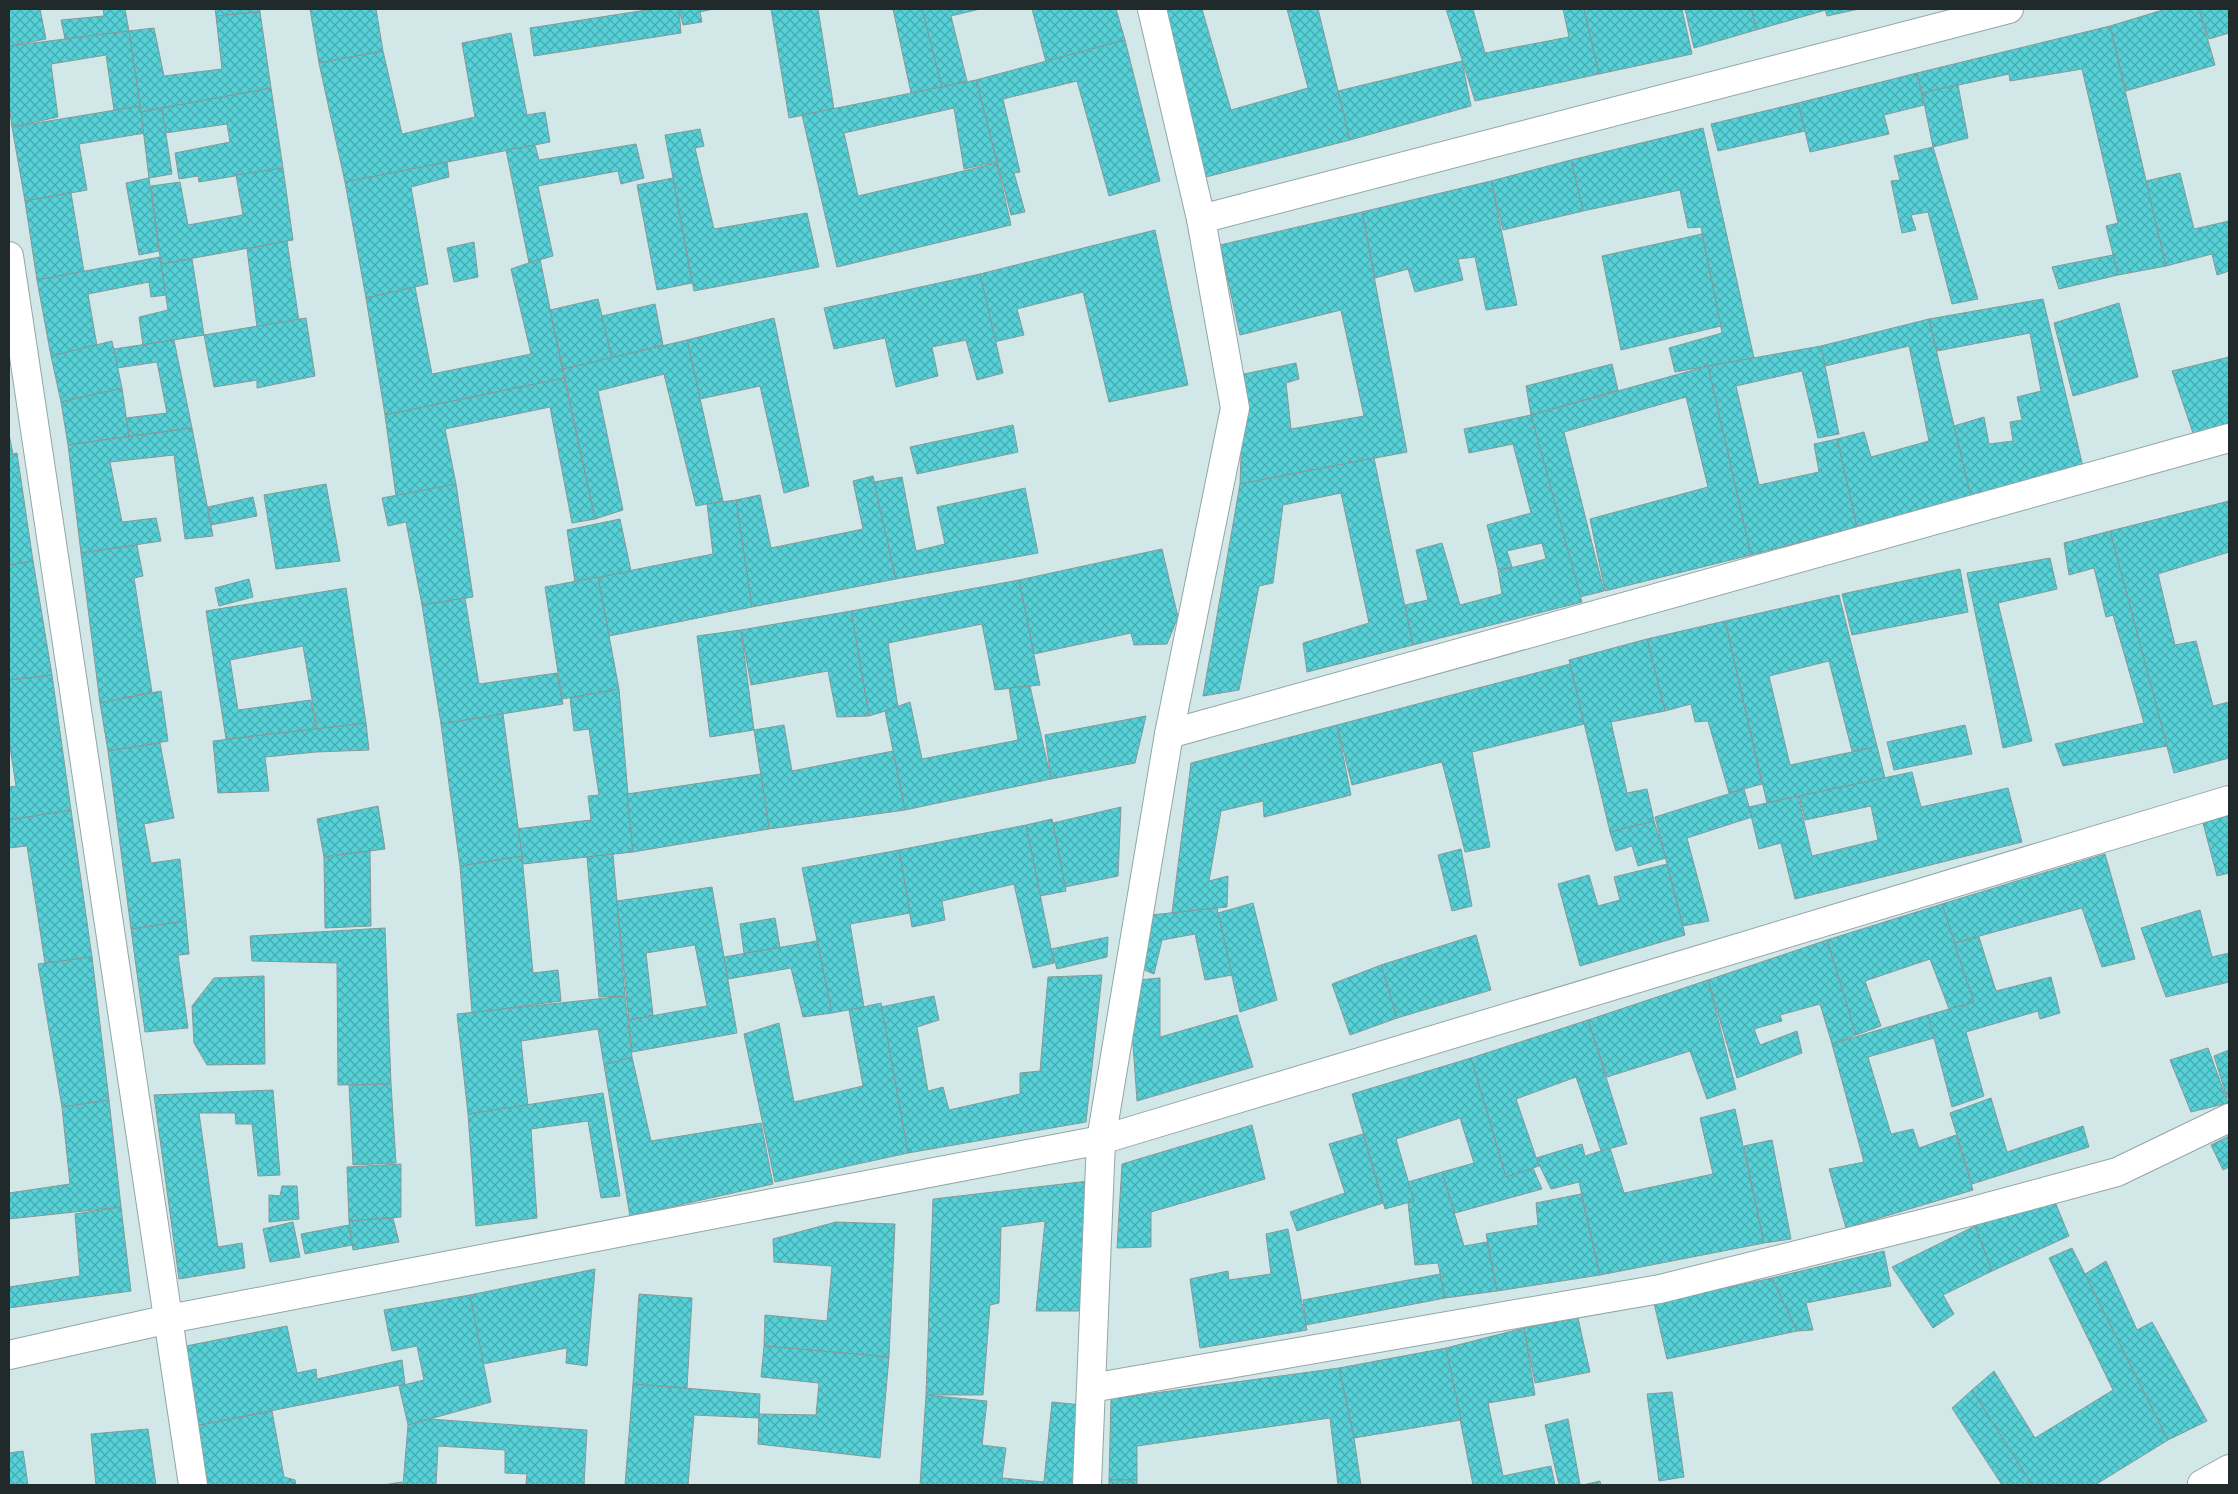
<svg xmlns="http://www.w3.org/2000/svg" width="2238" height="1494" font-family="'Roboto Condensed',sans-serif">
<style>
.building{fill:url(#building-cross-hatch);stroke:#85999a;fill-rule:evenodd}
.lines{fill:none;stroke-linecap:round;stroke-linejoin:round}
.minor-casing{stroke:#92a6a7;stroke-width:30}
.minor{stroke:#fff;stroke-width:28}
</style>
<defs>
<pattern id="building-cross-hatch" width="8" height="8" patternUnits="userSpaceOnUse" patternTransform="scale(1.25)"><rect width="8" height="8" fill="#56d1d7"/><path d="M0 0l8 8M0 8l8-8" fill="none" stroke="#47aaaf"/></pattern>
</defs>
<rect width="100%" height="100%" fill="#d2e8e8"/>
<g class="building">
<path d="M9 9H40L46 39 9 46Z"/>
<path d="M103 9H125L129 31 65 39 61 20 104 16Z"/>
<path d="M215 9H260V12L216 16Z"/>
<path d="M310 9H376L383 51 319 63Z"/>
<path d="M653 9H679L681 33 534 56 530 28Z"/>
<path d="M679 9H713L700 12 702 22 683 25Z"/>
<path d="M771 9H818L834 109 789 118Z"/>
<path d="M893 9H923L942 87 911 93Z"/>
<path d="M922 9H980L951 16 967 81 942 87Z"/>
<path d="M1032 9H1116L1125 40 1046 62Z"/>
<path d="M1162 9H1202L1231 110 1308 88 1287 9H1318L1350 140 1206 177Z"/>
<path d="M1446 9H1473L1485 53 1569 37 1563 9H1584L1599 74 1475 101Z"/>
<path d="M1584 9H1682L1692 54 1599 74Z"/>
<path d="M1685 9H1752L1756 30 1694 48Z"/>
<path d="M1752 9H1825L1826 10 1756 30Z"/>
<path d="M1825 9H1859L1827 16Z"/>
<path d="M2166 9H2199L2215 65 2126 91 2110 26Z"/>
<path d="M2199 9H2229V33L2209 39Z"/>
<path d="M260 12 271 88 141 112 129 31 154 28 164 76 222 69 216 16Z"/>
<path d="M2110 26 2166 266 2118 275 2106 226 2118 223 2082 69 2010 81 2009 74 1922 93 1917 73Z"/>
<path d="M129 31 140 106 114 110 106 55 51 64 58 117 12 127 9 104V46Z"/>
<path d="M511 33 527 115 545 112 550 142 345 182 319 63 383 51 402 134 475 117 462 43Z"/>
<path d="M1125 40 1160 181 1109 196 1077 81 1003 99 1020 172 1014 173 1025 212 1011 215 976 80Z"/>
<path d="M1462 61 1471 106 1350 140 1338 91Z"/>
<path d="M1917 73 1924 105 1884 115 1889 134 1810 152 1798 103Z"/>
<path d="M976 80 997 162 964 169 954 108 844 133 858 196 997 163 1011 225 837 267 802 115Z"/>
<path d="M1958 85 1968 138 1933 147 1922 93Z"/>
<path d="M271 88 283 168 199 182 198 176 179 179 175 153 230 142 227 124 165 133 162 108Z"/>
<path d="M1798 103 1805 131 1718 151 1711 124Z"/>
<path d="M140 106 145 133 79 144 87 190 25 201 12 127Z"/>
<path d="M162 108 172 174 149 178 141 112Z"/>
<path d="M1703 128 1754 358 1675 372 1669 348 1722 333 1701 227 1688 228 1680 190 1583 211 1571 160Z"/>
<path d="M700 129 704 146 695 148 714 229 807 213 819 267 694 291 665 135Z"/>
<path d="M636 144 644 178 621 184 618 171 538 186 553 256 529 263 506 150 535 145 539 160Z"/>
<path d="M1933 147 1978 299 1952 304 1928 212 1911 215 1916 230 1902 233 1891 181 1900 180 1894 156Z"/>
<path d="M1571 160 1583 211 1503 230 1491 181Z"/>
<path d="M447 162 449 177 411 187 428 284 366 298 345 182Z"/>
<path d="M283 168 293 240 161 264 151 186 180 182 188 225 243 215 236 175Z"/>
<path d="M2180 173 2194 229 2229 221V271L2217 275 2212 254 2166 266 2146 181Z"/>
<path d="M149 178 159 251 139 255 126 183Z"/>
<path d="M673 178 692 283 657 290 637 185Z"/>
<path d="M1491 181 1517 305 1486 310 1475 257 1458 259 1463 280 1415 292 1408 269 1375 278 1362 212Z"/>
<path d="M71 193 84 272 37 280 25 201Z"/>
<path d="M1362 212 1407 452 1240 484 1244 374 1296 363 1299 379 1286 383 1291 429 1364 416 1341 310 1240 335 1220 245Z"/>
<path d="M1155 230 1188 385 1109 402 1083 292 1017 309 1024 335 994 342 980 274Z"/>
<path d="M1702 234 1721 326 1621 350 1602 256Z"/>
<path d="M287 241 299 321 257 327 247 249Z"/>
<path d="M474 242 478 277 454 282 447 248Z"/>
<path d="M2113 255 2118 275 2059 289 2052 267Z"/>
<path d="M160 257 166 295 151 297 149 282 88 294 97 346 51 356 37 280Z"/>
<path d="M192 259 204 335 143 345 139 317 168 310 161 264Z"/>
<path d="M540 259 564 378 385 415 366 298 415 287 432 374 531 354 511 269Z"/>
<path d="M980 274 1003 373 977 380 966 340 932 347 938 376 896 387 885 338 834 349 824 308Z"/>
<path d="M598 299 612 358 563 369 550 310Z"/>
<path d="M2043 299 2084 471 1971 498 1954 426 1984 417 1989 444 2013 441 2010 422 2022 420 2017 397 2041 391 2030 333 1937 351 1929 319Z"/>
<path d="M2119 303 2138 377 2073 396 2054 323Z"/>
<path d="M655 304 663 345 612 358 602 316Z"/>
<path d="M306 318 315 376 257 388V380L214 387 204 335Z"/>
<path d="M774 318 809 486 784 493 760 386 700 399 687 340Z"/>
<path d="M1929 319 1971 498 1857 527 1837 439 1864 432 1871 457 1929 441 1909 346 1825 366 1821 346Z"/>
<path d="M174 340 192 428 129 436 126 418 167 413 157 362 117 368 114 349Z"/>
<path d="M687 340 723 501 696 506 664 374 598 391 623 510 595 519 563 369Z"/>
<path d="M112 341 122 388 61 402 51 356Z"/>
<path d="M1821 346 1839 434 1818 438 1802 371 1736 386 1759 485 1819 472 1814 444 1837 439 1857 527 1751 555 1708 366Z"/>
<path d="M2229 357V433L2197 445 2172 371Z"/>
<path d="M1612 364 1618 390 1531 415 1526 386Z"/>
<path d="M1708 366 1751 555 1605 591 1590 519 1708 487 1686 397 1564 432 1604 591 1580 597 1531 415Z"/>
<path d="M564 378 595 519 572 523 550 407 445 429 456 484 396 496 385 415Z"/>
<path d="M122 388 129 436 68 445 61 402Z"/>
<path d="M1531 415 1582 602 1413 645 1405 605 1428 600 1416 550 1442 543 1460 605 1502 594 1498 571 1546 559 1542 543 1507 551 1512 567 1498 570 1487 525 1531 513 1513 444 1469 453 1464 429Z"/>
<path d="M1013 425 1018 452 917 474 910 447Z"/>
<path d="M192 428 213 536 185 539 174 455 110 462 122 522 156 518 161 541 81 553 68 445Z"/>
<path d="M9 434 13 454 9 455Z"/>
<path d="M17 453 33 561 9 565V455Z"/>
<path d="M1374 458 1413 645 1307 672 1303 643 1369 623 1341 493 1283 505 1273 583 1259 586 1239 690 1203 696 1240 484Z"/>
<path d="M873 476 896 579 752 607 736 500 760 495 771 548 863 529 853 481Z"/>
<path d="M902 477 916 551 945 544 937 507 1025 488 1038 553 896 579 874 482Z"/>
<path d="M326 484 340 561 276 569 264 495Z"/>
<path d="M456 484 473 597 422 605 406 522 388 526 382 498Z"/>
<path d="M253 497 257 516 211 525 208 507Z"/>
<path d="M736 500 752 607 609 636 598 577 713 554 707 504Z"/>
<path d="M2229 501V552L2158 574 2175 645 2196 641 2213 706 2229 702V758L2174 773 2110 531Z"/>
<path d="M620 519 631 571 575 582 567 530Z"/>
<path d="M2110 531 2167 746 2063 766 2055 744 2144 723 2113 615 2106 617 2094 568 2069 575 2064 543Z"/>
<path d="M137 545 143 576 134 578 152 692 100 703 81 553Z"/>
<path d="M1162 549 1178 617 1167 644 1134 645 1131 633 1034 654 1019 580Z"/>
<path d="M2050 558 2057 589 1998 603 2032 741 2003 748 1967 573Z"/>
<path d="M33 561 52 675 9 680V565Z"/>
<path d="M1960 569 1968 612 1852 635 1842 594Z"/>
<path d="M598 577 619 689 562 699 545 587Z"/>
<path d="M249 579 253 597 219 606 215 588Z"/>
<path d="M1019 580 1040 685 995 690 982 624 888 643 898 707 869 716 851 611Z"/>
<path d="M346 588 366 723 317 729 303 646 230 660 238 710 311 700 316 729 226 739 206 611Z"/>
<path d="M1839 595 1885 778 1767 803 1725 621ZM1829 661 1852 751 1875 747 1790 765 1769 676Z"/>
<path d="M465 598 479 684 557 673 563 704 441 724 422 605Z"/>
<path d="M851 611 869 716 837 717 828 671 751 685 741 630Z"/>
<path d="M1725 621 1762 784 1729 793 1708 721 1695 722 1691 704 1665 711 1647 639Z"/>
<path d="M741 630 754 730 710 737 697 636Z"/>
<path d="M1647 639 1665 711 1611 722 1627 793 1647 789 1654 821 1610 832 1569 660Z"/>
<path d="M1570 664 1584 724 1472 752 1490 847 1465 852 1442 762 1352 785 1337 725Z"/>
<path d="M52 675 71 810 9 820V787L16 786 9 740V680Z"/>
<path d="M1030 686 1051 779 905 810 885 711 910 702 922 759 1018 740 1009 688Z"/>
<path d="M619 689 633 852 523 864 516 829 591 820 588 796 599 795 589 729 574 731 570 698Z"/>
<path d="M161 691 168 741 108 751 100 703Z"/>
<path d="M503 714 522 856 460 866 441 724Z"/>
<path d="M1146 716 1135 763 1051 779 1045 735Z"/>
<path d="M366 723 369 750 316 752 265 757 269 791 218 793 213 741Z"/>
<path d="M784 725 792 771 893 751 905 810 769 829 754 730Z"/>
<path d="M1337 725 1351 795 1264 817 1263 801 1221 811 1209 881 1228 876 1227 907 1172 913 1191 763Z"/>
<path d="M1965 725 1972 754 1894 770 1887 742Z"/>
<path d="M160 743 174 818 144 824 151 863 180 859 186 921 131 929 108 751Z"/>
<path d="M1912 772 1921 807 2008 788 2022 842 1795 899 1781 843 1759 849 1749 807 1798 796 1812 856 1878 840 1871 806 1805 820 1799 796Z"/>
<path d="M761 774 769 829 633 852 627 794Z"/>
<path d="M1744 789 1752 817 1687 838 1709 921 1683 926 1655 817Z"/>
<path d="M378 806 385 849 324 857 317 819Z"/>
<path d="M1121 807 1118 876 1065 887 1053 823Z"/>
<path d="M71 810 92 957 45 963 27 846 9 848V820Z"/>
<path d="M2229 815V873L2217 876 2203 823Z"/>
<path d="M1052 819 1066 891 1040 896 1026 825Z"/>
<path d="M1654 821 1666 858 1638 866 1632 846 1616 851 1610 832Z"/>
<path d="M1026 825 1054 963 1033 968 1014 884 942 901 945 920 912 927 899 850Z"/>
<path d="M1461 849 1472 906 1452 911 1438 855Z"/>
<path d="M899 850 910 913 850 924 864 1007 832 1013 802 868Z"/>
<path d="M370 851 371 926 325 928 324 857Z"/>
<path d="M613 854 625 996 599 997 587 857Z"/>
<path d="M2105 854 2135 959 2102 967 2082 908 1954 943 1942 904Z"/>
<path d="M522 856 533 973 558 970 561 1001 472 1013 460 866Z"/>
<path d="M1667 864 1685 935 1580 966 1558 884 1589 875 1598 906 1620 900 1614 877Z"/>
<path d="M712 887 737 1033 632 1052 617 901ZM695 945 707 1006 628 1020 653 1015 646 953Z"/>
<path d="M1253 903 1277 1000 1240 1012 1218 913Z"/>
<path d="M1942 904 1974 1002 1949 1009 1930 959 1865 981 1881 1026 1856 1035 1827 940Z"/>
<path d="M1217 908 1232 975 1205 980 1195 934 1162 940 1154 974 1137 967 1151 915Z"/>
<path d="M2200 910 2212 957 2229 953V982L2166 997 2141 928Z"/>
<path d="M775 918 780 948 744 953 740 924Z"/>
<path d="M186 921 189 954 178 955 188 1028 145 1032 131 929Z"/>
<path d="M385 928 391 1084 338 1085 337 963 252 961 250 936Z"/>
<path d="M1476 935 1491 990 1397 1018 1381 965Z"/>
<path d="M1108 937 1107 957 1057 969 1051 949Z"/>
<path d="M1979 937 1996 991 2051 977 2060 1013 2040 1019 2038 1011 1966 1032 1984 1096 1952 1107 1928 1015 1974 1002 1954 943Z"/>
<path d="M1827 940 1856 1035 1832 1044 1820 1004 1780 1015 1782 1021 1754 1029 1760 1045 1797 1031 1802 1053 1737 1078 1708 980Z"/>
<path d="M817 941 832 1013 803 1017 791 968 728 979 724 957Z"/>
<path d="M92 957 109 1100 62 1107 38 964Z"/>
<path d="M1381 965 1397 1018 1350 1035 1332 984Z"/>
<path d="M1102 975 1086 1122 908 1153 881 1007 934 996 939 1020 917 1027 928 1091 943 1087 949 1110 1020 1094V1073L1040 1071 1048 977Z"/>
<path d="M264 976 265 1064 207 1065 194 1043 192 1006 214 978Z"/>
<path d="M1160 978V1037L1237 1015 1253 1067 1137 1101 1132 1030 1138 980Z"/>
<path d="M1708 980 1736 1089 1707 1099 1690 1051 1607 1077 1588 1020Z"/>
<path d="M625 996 632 1057 604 1065 598 1029 521 1041 528 1106 468 1114 457 1014Z"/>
<path d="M881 1003 908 1153 775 1182 744 1034 779 1023 794 1102 863 1086 849 1010Z"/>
<path d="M1928 1015 1934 1038 1868 1057 1891 1134 1913 1129 1919 1148 1956 1135 1973 1190 1846 1228 1829 1169 1864 1162 1832 1044Z"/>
<path d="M1588 1020 1627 1144 1601 1151 1576 1077 1516 1099 1539 1166 1506 1177 1471 1058Z"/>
<path d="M2208 1048 2228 1103 2191 1112 2170 1060Z"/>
<path d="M2229 1050V1097L2227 1098 2214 1056Z"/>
<path d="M632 1057 651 1141 761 1123 773 1184 630 1216 604 1065Z"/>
<path d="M1471 1058 1506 1177 1533 1168 1542 1189 1455 1213 1442 1172 1474 1163 1460 1118 1396 1139 1414 1201 1385 1209 1352 1094Z"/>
<path d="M391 1084 396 1163 353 1165 349 1085Z"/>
<path d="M273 1090 280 1175 258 1176 252 1124H236L235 1113H199L218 1247 242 1243 245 1268 179 1279 154 1095Z"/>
<path d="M603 1093 620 1196 601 1198 588 1121 531 1129 537 1218 476 1226 468 1114Z"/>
<path d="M1991 1098 2007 1152 2083 1126 2089 1147 1972 1184 1950 1113Z"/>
<path d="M109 1100 121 1207 9 1219V1193L70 1184 62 1107Z"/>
<path d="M1735 1109 1764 1243 1600 1275 1579 1182 1551 1189 1536 1158 1582 1144 1585 1156 1610 1148 1624 1193 1713 1174 1700 1118Z"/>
<path d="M1252 1125 1265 1179 1151 1212V1247L1117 1248 1122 1164Z"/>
<path d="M1363 1134 1383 1203 1297 1231 1290 1212 1345 1193 1329 1144Z"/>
<path d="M2229 1136V1167L2223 1170 2211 1145Z"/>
<path d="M1772 1140 1791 1239 1764 1243 1744 1146Z"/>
<path d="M401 1164V1217L349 1221 347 1167Z"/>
<path d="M1442 1172 1464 1246 1487 1242 1497 1291 1445 1298 1438 1263 1415 1265 1408 1203 1414 1201 1408 1182Z"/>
<path d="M1089 1181 1079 1311H1036L1045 1221 1001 1227 999 1303 990 1305 983 1395H926L933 1199Z"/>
<path d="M282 1186H297L299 1219 269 1222V1195L280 1196Z"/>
<path d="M2051 1192 2069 1236 1992 1271 1975 1226Z"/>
<path d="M1581 1194 1600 1275 1497 1291 1486 1234 1538 1225 1536 1203Z"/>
<path d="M121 1207 131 1291 9 1308V1287L80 1276 75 1214Z"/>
<path d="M393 1218 399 1242 353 1250 349 1221Z"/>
<path d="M293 1222 300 1257 270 1262 263 1229Z"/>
<path d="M836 1222 895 1224 889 1357 764 1346 765 1315 827 1321 832 1266 774 1262 773 1239Z"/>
<path d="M349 1225 352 1245 305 1254 301 1234Z"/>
<path d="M1975 1226 1992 1271 1943 1295 1954 1314 1933 1328 1892 1267Z"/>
<path d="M1288 1229 1307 1330 1200 1348 1190 1279 1228 1271 1229 1280 1271 1274 1266 1234Z"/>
<path d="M2072 1248 2168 1440 2095 1485H2032L1972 1390 1994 1371 2035 1438 2113 1390 2049 1258Z"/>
<path d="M1884 1251 1891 1286 1806 1303 1813 1330 1797 1331 1772 1278Z"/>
<path d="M2106 1261 2137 1330 2152 1322 2207 1421 2168 1440 2085 1274Z"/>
<path d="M595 1269 587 1366 566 1363 567 1348 483 1364 470 1295Z"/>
<path d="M1440 1274 1445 1298 1306 1325 1303 1300Z"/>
<path d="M1772 1278 1797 1331 1667 1359 1654 1303Z"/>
<path d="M639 1294 692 1298 687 1388 633 1384Z"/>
<path d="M470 1295 491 1402 408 1425 399 1386 424 1380 417 1346 392 1351 384 1310Z"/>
<path d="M1578 1318 1590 1372 1535 1383 1524 1328Z"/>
<path d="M287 1326 297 1373 316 1369 317 1379 402 1360 405 1384 195 1426 186 1346Z"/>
<path d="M1524 1328 1535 1395 1488 1403 1503 1476 1551 1466 1555 1485H1473L1446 1348Z"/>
<path d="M764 1346 889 1357 880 1458 758 1444 759 1414 816 1415 819 1383 761 1377Z"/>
<path d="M1446 1348 1461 1420 1354 1438 1339 1368Z"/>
<path d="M1339 1368 1354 1438 1361 1485H1338L1330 1418 1137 1446V1480H1109L1111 1399Z"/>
<path d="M633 1384 760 1394 759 1418 694 1415 688 1485H625Z"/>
<path d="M1972 1390 2032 1485H2002L1952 1408Z"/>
<path d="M1672 1392 1684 1477 1659 1481 1647 1394Z"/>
<path d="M926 1395 987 1401 982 1445 1006 1448 1002 1478 1044 1482 1052 1402 1082 1405 1073 1485H920Z"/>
<path d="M272 1411 284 1477 295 1480 296 1485H204L195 1426Z"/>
<path d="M429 1419 587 1430 584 1485H526L527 1474 505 1473V1450L438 1446 436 1485H403L408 1425Z"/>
<path d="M1568 1419 1580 1484 1559 1485 1545 1425Z"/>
<path d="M148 1429 156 1485H96L91 1434Z"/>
<path d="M23 1451 28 1485H9V1453Z"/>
<rect x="1109" y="1480" width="28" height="5"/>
<path d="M1600 1481 1601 1485H1583Z"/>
<path d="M402 1482V1485H383Z"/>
</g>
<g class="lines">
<defs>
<g id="minor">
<path d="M1201 219 2009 9"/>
<path d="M9 256 193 1485"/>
<path d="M1169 734 2229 438"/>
<path d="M9 1355 169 1319 1101 1140 2229 800"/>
<path d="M1091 1388 1660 1289 1969 1212 2117 1172 2229 1118"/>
<path d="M1087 1485 1101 1140 1169 734 1235 408 1201 219 1152 9"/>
<path d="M2203 1485 2202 1484 2229 1469"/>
</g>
</defs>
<use href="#minor" class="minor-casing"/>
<use href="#minor" class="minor"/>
</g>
<rect width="2238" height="1494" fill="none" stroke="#212a2a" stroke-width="20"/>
</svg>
